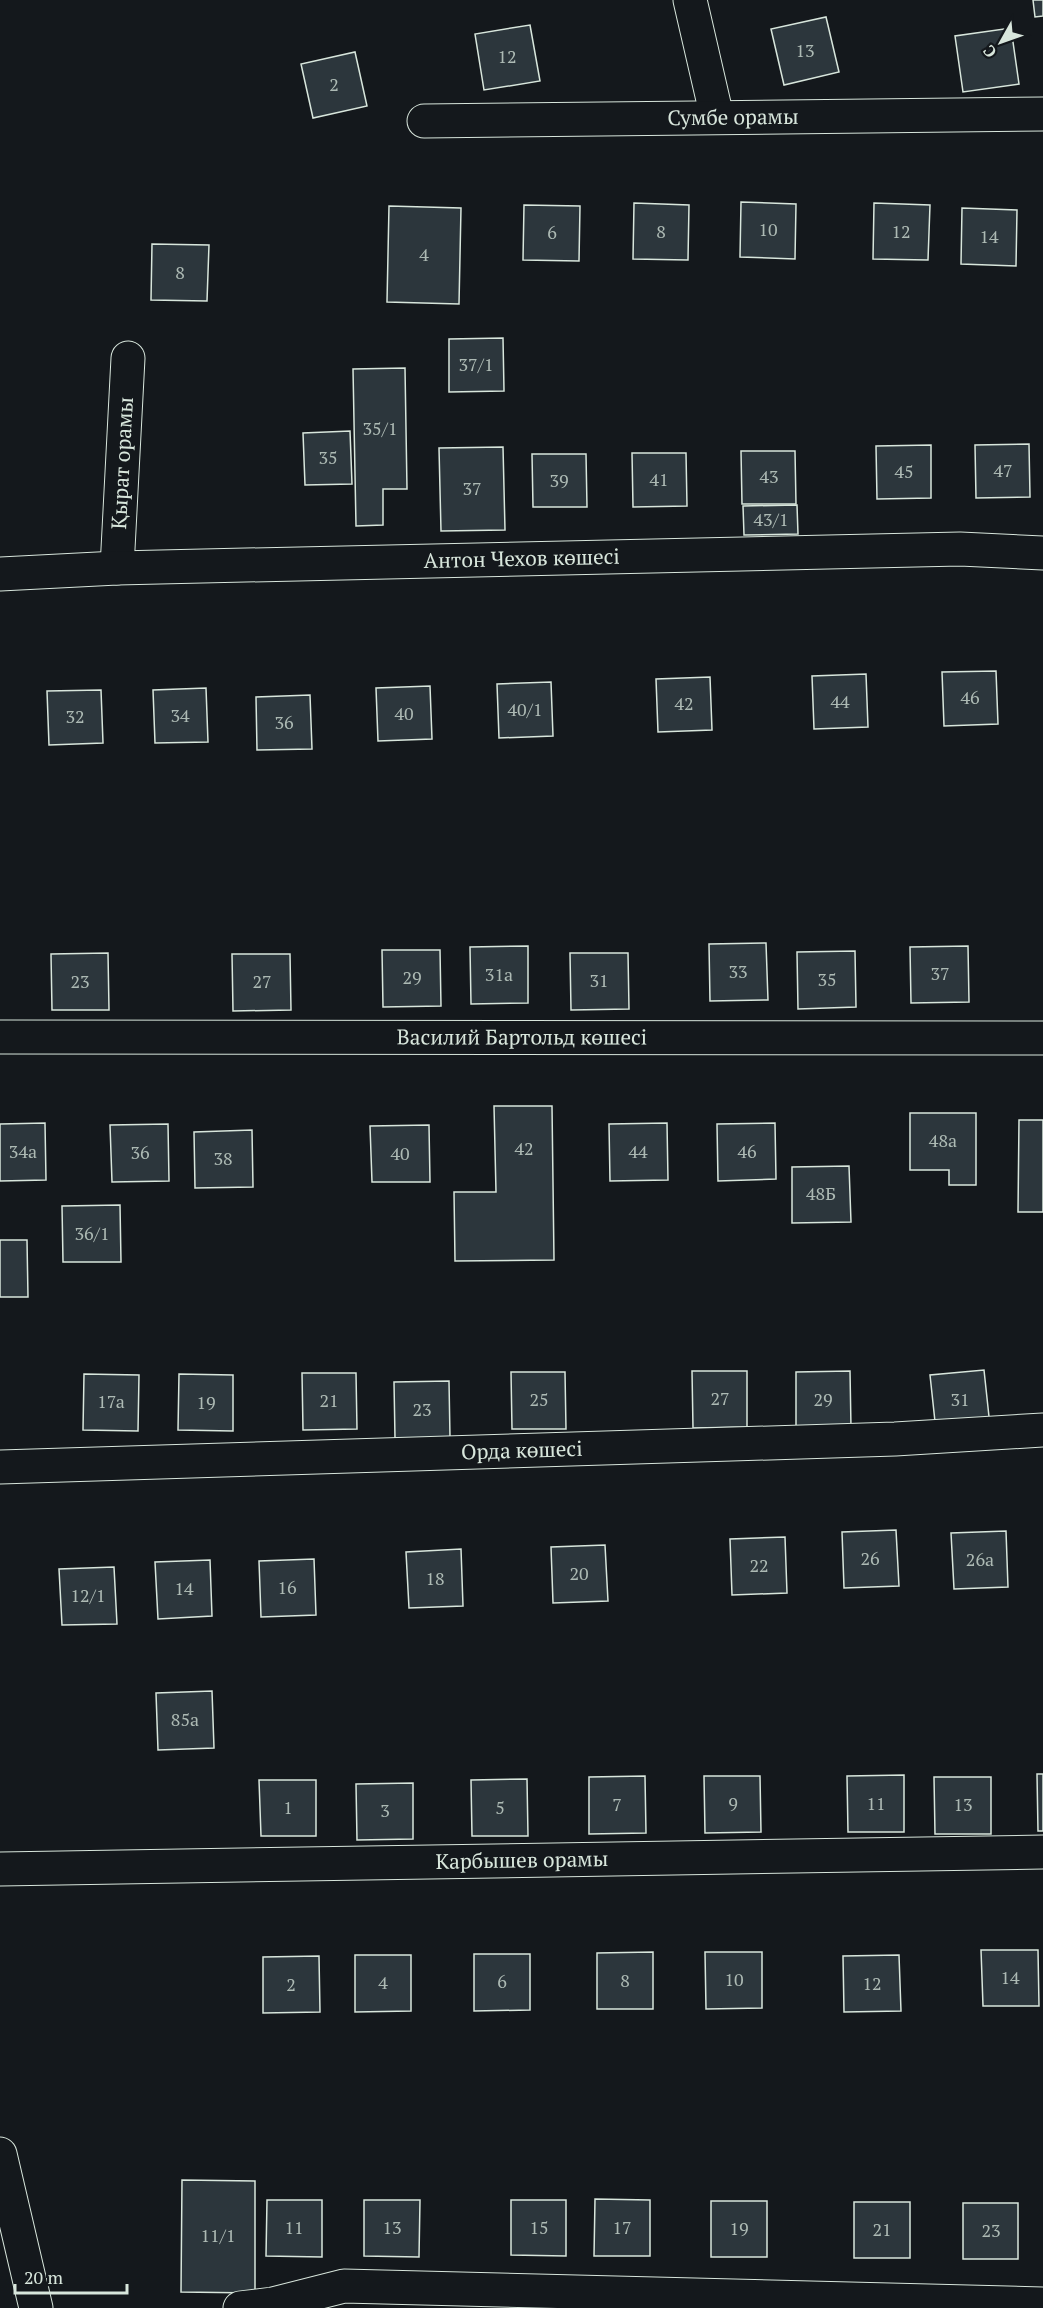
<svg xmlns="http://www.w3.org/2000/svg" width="1043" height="2308" font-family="'PT Serif',serif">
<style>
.building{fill:#2c363c;stroke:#d8e6dc;stroke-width:1.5}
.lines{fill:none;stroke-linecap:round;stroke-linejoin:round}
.street-casing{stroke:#d8e6dc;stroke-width:35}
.secondary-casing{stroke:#d8e6dc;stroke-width:35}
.street{stroke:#14181c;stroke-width:33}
.secondary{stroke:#14181c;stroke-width:33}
.labels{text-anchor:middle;stroke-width:4.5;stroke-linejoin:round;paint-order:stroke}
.number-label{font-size:18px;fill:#adbab4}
.street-label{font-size:21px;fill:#d8e6dc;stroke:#14181c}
</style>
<rect width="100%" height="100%" fill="#14181c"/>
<g class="building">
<path d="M1033 0H1043V16L1035 17Z"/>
<path d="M826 17 839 72 784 85 771 29Z"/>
<path d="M530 25 540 81 484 90 475 34Z"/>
<path d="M1011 28 1019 84 963 92 955 36Z"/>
<path d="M355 52 367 106 313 118 301 64Z"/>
<path d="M741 202 796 204 795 259 740 257Z"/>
<path d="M634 203 689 205 688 260 633 259Z"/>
<path d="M874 203 930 205 928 260 873 259Z"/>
<path d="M524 205 580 206 579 261 523 260Z"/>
<path d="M389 206 461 208 459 304 387 302Z"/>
<path d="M962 208 1017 210 1016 266 961 264Z"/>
<path d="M152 244 209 245 207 301 151 300Z"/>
<path d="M503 338 504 391 449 392V339Z"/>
<path d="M405 368 407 489H383V525L356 526 353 369Z"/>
<path d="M350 431 352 484 305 485 303 433Z"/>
<path d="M1029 444 1030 497 976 498 975 445Z"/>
<path d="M931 445V498L877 499 876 446Z"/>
<path d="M503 447 505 530 441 531 439 448Z"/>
<path d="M741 451H795L796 504H742Z"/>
<path d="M632 453H686L687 506 633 507Z"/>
<path d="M532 454H586L587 507H533Z"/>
<path d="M797 505 798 534 744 535 743 506Z"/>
<path d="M996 671 998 724 944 726 942 672Z"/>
<path d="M866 674 868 727 814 729 812 676Z"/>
<path d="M710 677 712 730 658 732 656 679Z"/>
<path d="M551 682 553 736 499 738 497 684Z"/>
<path d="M430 686 432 739 378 741 376 688Z"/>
<path d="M206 688 208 742 155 743 153 690Z"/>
<path d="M101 690 103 743 49 745 47 691Z"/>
<path d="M310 695 312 749 257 750 256 697Z"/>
<path d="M766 943 768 1000 710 1001 709 944Z"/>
<path d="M528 946V1003L471 1004 470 947Z"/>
<path d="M968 946 969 1002 911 1003 910 947Z"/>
<path d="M382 950H440L441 1006 383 1007Z"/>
<path d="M855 951 856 1007 798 1009 797 952Z"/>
<path d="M108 953 109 1010H52L51 954Z"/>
<path d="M570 953H628L629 1009 571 1010Z"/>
<path d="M232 954H290L291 1010 233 1011Z"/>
<path d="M494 1106H552L554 1260 455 1261 454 1192H496Z"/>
<path d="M910 1113H976V1185H949V1170H910Z"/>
<path d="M1019 1120H1043V1212H1018Z"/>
<path d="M45 1123 46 1180 0 1181V1124Z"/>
<path d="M667 1123 668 1180 610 1181 609 1124Z"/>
<path d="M775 1123 776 1179 718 1181 717 1124Z"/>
<path d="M168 1124 169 1181 112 1182 110 1125Z"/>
<path d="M429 1125 430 1182H372L370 1126Z"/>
<path d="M252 1130 253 1187 195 1188 194 1132Z"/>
<path d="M849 1166 851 1222 792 1223V1167Z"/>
<path d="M120 1205 121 1262H63L62 1206Z"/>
<path d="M0 1240H27L28 1297H0Z"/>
<path d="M984 1370 990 1426 936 1431 930 1375Z"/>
<path d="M692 1371H747V1427L693 1428Z"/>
<path d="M850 1371 851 1428H796V1372Z"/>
<path d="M511 1372H565L566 1429H512Z"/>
<path d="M302 1373H356L357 1429 303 1430Z"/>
<path d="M84 1374 139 1375 138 1431 83 1430Z"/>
<path d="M179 1374 233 1375V1431L178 1430Z"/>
<path d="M449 1381 450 1438H395L394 1382Z"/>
<path d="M896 1530 899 1586 844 1588 842 1532Z"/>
<path d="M1006 1531 1008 1587 954 1589 951 1533Z"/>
<path d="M785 1537 787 1593 732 1595 730 1539Z"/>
<path d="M605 1545 608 1601 553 1603 551 1547Z"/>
<path d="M461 1549 463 1606 409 1608 406 1552Z"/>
<path d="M314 1559 316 1615 261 1617 259 1561Z"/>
<path d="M210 1560 212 1616 158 1619 155 1562Z"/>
<path d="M114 1567 117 1624 62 1625 59 1569Z"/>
<path d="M212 1691 214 1748 158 1750 156 1693Z"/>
<path d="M1037 1774H1043V1831H1038Z"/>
<path d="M904 1775V1832H848L847 1776Z"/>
<path d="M645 1776 646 1833 589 1834V1777Z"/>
<path d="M704 1776H760L761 1832 705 1833Z"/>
<path d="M934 1777H991V1834H935Z"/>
<path d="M527 1779 528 1836H472L471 1780Z"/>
<path d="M259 1780H316V1836H261Z"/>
<path d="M413 1783V1839L357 1840 356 1784Z"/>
<path d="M981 1950H1038L1039 2006H983Z"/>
<path d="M653 1952V2009H597V1953Z"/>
<path d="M705 1952H762V2008L706 2009Z"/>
<path d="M474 1954H530V2010L474 2011Z"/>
<path d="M355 1955H411V2011L355 2012Z"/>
<path d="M899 1955 901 2011 844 2012 843 1956Z"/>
<path d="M319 1956 320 2012 263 2013V1957Z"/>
<path d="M182 2180 255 2181V2293L181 2292Z"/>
<path d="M595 2199 650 2200V2256H594Z"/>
<path d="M267 2200H322V2257L266 2256Z"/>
<path d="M364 2200H420L419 2257 364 2256Z"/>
<path d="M511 2200H566V2256L511 2255Z"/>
<rect x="711" y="2201" width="56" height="56"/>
<rect x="854" y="2202" width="56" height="56"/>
<rect x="963" y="2203" width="55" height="56"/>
</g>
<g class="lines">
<defs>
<g id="street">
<path d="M690 0 717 117"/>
<path id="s1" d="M424 121 1043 114"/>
<path id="s2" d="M117 568 128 358"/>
<path id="s3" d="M0 574 117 568 960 549 1043 553"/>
<path id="s4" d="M0 1037 1043 1038"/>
<path id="s5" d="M0 1467 895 1439 1043 1430"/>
<path id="s6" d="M0 1869 1043 1852"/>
<path d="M240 2308 273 2304 344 2286 1043 2304"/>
</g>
<path id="secondary" d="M0 2154 36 2308"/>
</defs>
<use href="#street" class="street-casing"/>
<use href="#secondary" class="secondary-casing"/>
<use href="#street" class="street"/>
<use href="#secondary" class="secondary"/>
</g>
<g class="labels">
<g class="number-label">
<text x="805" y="57">13</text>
<text x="507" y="63">12</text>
<text x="334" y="91">2</text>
<text x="768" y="236">10</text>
<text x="661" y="238">8</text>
<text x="901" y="238">12</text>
<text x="552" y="239">6</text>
<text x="989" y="243">14</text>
<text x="424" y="261">4</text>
<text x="180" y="279">8</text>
<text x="476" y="371">37/1</text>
<text x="380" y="435">35/1</text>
<text x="328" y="464">35</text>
<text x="1003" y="477">47</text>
<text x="904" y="478">45</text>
<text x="769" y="483">43</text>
<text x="659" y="486">41</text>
<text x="559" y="487">39</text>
<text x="472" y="495">37</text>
<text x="771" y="526">43/1</text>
<text x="970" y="704">46</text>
<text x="840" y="708">44</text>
<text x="684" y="710">42</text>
<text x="525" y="716">40/1</text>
<text x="404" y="720">40</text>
<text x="180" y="722">34</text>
<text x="75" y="723">32</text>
<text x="284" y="729">36</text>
<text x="738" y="978">33</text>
<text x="940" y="980">37</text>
<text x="499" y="981">31а</text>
<text x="412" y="984">29</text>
<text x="827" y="986">35</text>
<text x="599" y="987">31</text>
<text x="80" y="988">23</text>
<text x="262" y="988">27</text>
<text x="943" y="1147">48а</text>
<text x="524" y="1155">42</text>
<text x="23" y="1158">34а</text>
<text x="638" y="1158">44</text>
<text x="747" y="1158">46</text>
<text x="140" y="1159">36</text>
<text x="400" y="1160">40</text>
<text x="223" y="1165">38</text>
<text x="821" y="1200">48Б</text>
<text x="92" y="1240">36/1</text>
<text x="720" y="1405">27</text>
<text x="539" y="1406">25</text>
<text x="823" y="1406">29</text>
<text x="960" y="1406">31</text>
<text x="329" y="1407">21</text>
<text x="111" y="1408">17а</text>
<text x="206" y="1409">19</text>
<text x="422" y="1416">23</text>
<text x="870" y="1565">26</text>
<text x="980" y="1566">26а</text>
<text x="759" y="1572">22</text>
<text x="579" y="1580">20</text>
<text x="435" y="1585">18</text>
<text x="287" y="1594">16</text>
<text x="184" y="1595">14</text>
<text x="88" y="1602">12/1</text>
<text x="185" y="1726">85а</text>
<text x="733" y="1810">9</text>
<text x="876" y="1810">11</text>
<text x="617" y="1811">7</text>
<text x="963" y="1811">13</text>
<text x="288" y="1814">1</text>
<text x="500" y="1814">5</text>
<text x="385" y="1817">3</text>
<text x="1010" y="1984">14</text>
<text x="734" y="1986">10</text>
<text x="625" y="1987">8</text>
<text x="502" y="1988">6</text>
<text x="383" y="1989">4</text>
<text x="872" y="1990">12</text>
<text x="291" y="1991">2</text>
<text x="294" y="2234">11</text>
<text x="392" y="2234">13</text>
<text x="539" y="2234">15</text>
<text x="622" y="2234">17</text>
<text x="739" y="2235">19</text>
<text x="882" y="2236">21</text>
<text x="991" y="2237">23</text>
<text x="218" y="2242">11/1</text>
</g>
<g class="street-label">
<text dy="7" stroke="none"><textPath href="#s1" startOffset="309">Сумбе орамы</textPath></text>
<text dy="7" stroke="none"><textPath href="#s2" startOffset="105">Қырат орамы</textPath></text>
<text dy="7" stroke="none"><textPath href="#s3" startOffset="522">Антон Чехов көшесі</textPath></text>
<text dy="7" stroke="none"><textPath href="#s4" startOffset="522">Василий Бартольд көшесі</textPath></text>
<text dy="7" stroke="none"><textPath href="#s5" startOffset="522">Орда көшесі</textPath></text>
<text dy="7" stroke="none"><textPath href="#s6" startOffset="522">Карбышев орамы</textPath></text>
</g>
</g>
<g transform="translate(1001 42) rotate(230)" stroke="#14181c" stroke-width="4.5" paint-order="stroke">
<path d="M0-4.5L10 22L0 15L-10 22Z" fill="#d8e6dc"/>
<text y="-9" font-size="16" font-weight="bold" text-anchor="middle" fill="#d8e6dc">С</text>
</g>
<path d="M15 2284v9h112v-9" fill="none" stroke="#d8e6dc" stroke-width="3"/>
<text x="24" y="2284" font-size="18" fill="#d8e6dc" stroke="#14181c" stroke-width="4.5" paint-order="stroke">20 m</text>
</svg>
